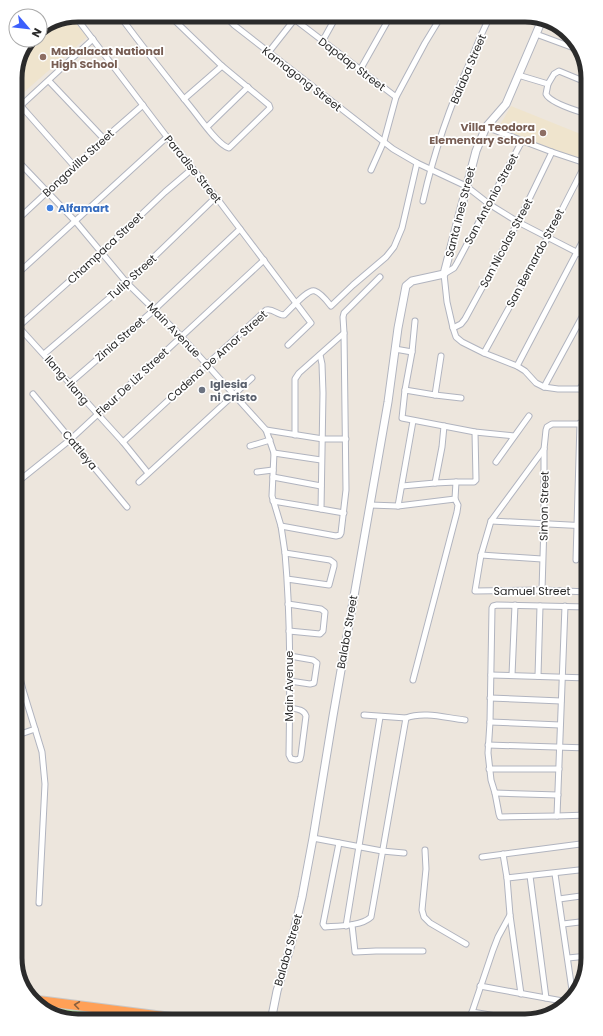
<svg xmlns="http://www.w3.org/2000/svg" width="603" height="1036" font-family="Poppins,sans-serif">
<style>
.education{fill:#efe4cd}
.green{fill:#b3e499}
.lines{fill:none;stroke-linecap:round;stroke-linejoin:round}
.street-casing{stroke:#b1b4bf;stroke-width:7}
.secondary-casing{stroke:#b1b4bf;stroke-width:9}
.highway-casing{stroke:#c8c8c8;stroke-width:11}
.street{stroke:#fff;stroke-width:5}
.secondary{stroke:#fff;stroke-width:7}
.highway{stroke:#ffa057;stroke-width:9}
.oneway{stroke:#8a603f}
.education-dot{fill:#8d6e63;stroke:#fff;stroke-width:1.5}
.shop-dot{fill:#3f7fe0;stroke:#fff;stroke-width:1.5}
.worship-dot{fill:#6b7280;stroke:#fff;stroke-width:1.5}
.labels{text-anchor:middle;stroke-width:3.5;stroke-linejoin:round;paint-order:stroke}
.education-label{font-size:11px;font-weight:bold;fill:#785e54;stroke:#fff;text-anchor:start}
.street-label{font-size:11px;fill:#2b2b2b;stroke:#fff}
.shop-label{font-size:11px;font-weight:bold;fill:#366cbe;stroke:#fff;text-anchor:start}
.worship-label{font-size:11px;font-weight:bold;fill:#5b616d;stroke:#fff;text-anchor:start}
.rim{fill:none;stroke:#2b2b2b;stroke-width:5}
</style>
<rect width="100%" height="100%" fill="#ede6dd"/>
<g class="education">
<path d="M72 18 87 37 15 100V74L31 40H40V31Z"/>
<path d="M511 106 588 137V165L497 130Z"/>
</g>
<path class="green" d="M36 1002 182 1021H92L64 1017 43 1011Z"/>
<g class="lines">
<defs>
<g id="street">
<path d="M119 15C143 47 168 79 193 110 200 119 219 146 229 148L268 110 270 108 269 105 222 66 169 15"/>
<path d="M224 15 234 25 393 149 417 163 466 186 489 204 518 222 588 258"/>
<path d="M289 15 396 97"/>
<path d="M75 16 167 137 216 197 311 323 288 345"/>
<path d="M536 34 582 51"/>
<path d="M322 42 337 15"/>
<path d="M268 53 294 20"/>
<path d="M360 70 391 15"/>
<path d="M518 75 548 84 546 94C550 103 577 111 587 114"/>
<path d="M49 81 104 139"/>
<path d="M548 84 554 74 559 71 588 83"/>
<path d="M184 99 222 66"/>
<path d="M21 106 75 167"/>
<path d="M15 111 93 39"/>
<path d="M207 127 248 87"/>
<path d="M486 127 552 152 588 164"/>
<path d="M588 136V108"/>
<path d="M522 141 457 263 454 268 444 274 447 302 453 328 456 337 462 342 484 353 517 366 525 371 536 383 544 387 558 389H588"/>
<path d="M15 158 76 222 127 283 181 336 266 430 274 453 272 496 281 526 285 553"/>
<path d="M371 170 384 141 396 97 425 43 442 15"/>
<path d="M423 201C434 152 450 105 471 60 477 45 483 29 491 15"/>
<path d="M15 213 20 218"/>
<path d="M15 222 104 139 143 105"/>
<path d="M15 276 167 137"/>
<path d="M415 321 412 352 405 390 402 418 475 432 514 436"/>
<path d="M15 323 123 442 148 473"/>
<path d="M18 327 102 252 165 192 192 169"/>
<path d="M453 328 461 324 465 319 518 222 552 152"/>
<path d="M344 333 343 317 344 313 380 277"/>
<path d="M395 349 412 352"/>
<path d="M484 353 548 237 586 163"/>
<path d="M44 354 127 283 216 197"/>
<path d="M320 355 322 364 323 393 321 509 344 513"/>
<path d="M517 366 588 231"/>
<path d="M70 383 154 310 240 229"/>
<path d="M544 387 588 306"/>
<path d="M580 389 588 374"/>
<path d="M405 390 435 395 461 398"/>
<path d="M33 394 127 507"/>
<path d="M435 395 441 356"/>
<path d="M444 426 442 447 435 483 456 482 455 499"/>
<path d="M266 430 323 439H346"/>
<path d="M123 442 266 310C273 308 277 315 284 315 290 310 308 288 315 291 321 293 327 301 331 306L353 285 386 257 394 247 402 228 417 163"/>
<path d="M250 446 270 440"/>
<path d="M544 449 491 521 481 555 475 591 542 590 588 592"/>
<path d="M274 453 321 460"/>
<path d="M496 462 529 416"/>
<path d="M257 472 273 470"/>
<path d="M273 477 321 486"/>
<path d="M139 482 252 378"/>
<path d="M456 482H474L476 480 475 432"/>
<path d="M15 484 71 439 264 260"/>
<path d="M402 486 435 483"/>
<path d="M273 501 321 509"/>
<path d="M370 505 398 506 455 499 458 505 457 512 413 680"/>
<path d="M398 506 413 421"/>
<path d="M491 521 588 526"/>
<path d="M281 526 336 536 340 535 341 533 346 490 344 333 299 373 295 379V435"/>
<path d="M481 555 542 559"/>
<path d="M576 560 580 423"/>
<path d="M287 579 329 585 334 566V563L330 560 285 553C291 620 290 688 289 755L291 759 296 760 300 759 301 755 306 716C304 709 296 709 290 708"/>
<path d="M542 590 544 524V449L546 430 547 427 552 424H588"/>
<path d="M288 604 321 609 325 612 323 631 320 634 289 631"/>
<path d="M290 656 313 660 317 663 314 683 310 684 290 681"/>
<path d="M491 675 588 678"/>
<path d="M512 675 515 605"/>
<path d="M538 676 540 606"/>
<path d="M490 698 561 701"/>
<path d="M364 715 406 718C424 711 446 718 465 720"/>
<path d="M490 722 560 725"/>
<path d="M35 729 42 752 45 784 39 903"/>
<path d="M15 736 35 729 23 690 15 658"/>
<path d="M488 745 588 748"/>
<path d="M489 769H559"/>
<path d="M495 793 558 795"/>
<path d="M582 815 586 607"/>
<path d="M588 815 557 816 500 817 499 814 495 793 491 780 488 753 490 722 492 608 493 606 497 605 588 607"/>
<path d="M557 816 565 606"/>
<path d="M313 838 382 851 404 853"/>
<path d="M339 843 323 924 325 927C338 926 362 926 371 917L406 718"/>
<path d="M425 850 426 869 422 910 424 917 430 923 466 944"/>
<path d="M482 857 588 843"/>
<path d="M555 874 573 997"/>
<path d="M530 876 546 998"/>
<path d="M507 878 588 869"/>
<path d="M559 899 588 895"/>
<path d="M510 915 521 994"/>
<path d="M563 924 588 921"/>
<path d="M352 925 355 952 376 951H423"/>
<path d="M346 926 380 717"/>
<path d="M568 958 588 956"/>
<path d="M480 986 568 1002"/>
<path d="M472 1012 527 1021"/>
<path d="M469 1021 493 950 498 937 510 915 507 878 503 854"/>
</g>
<path id="secondary" d="M271 1021 277 991 290 948 302 897 313 838 333 716 388 402 398 328 406 286 412 281 444 274 476 151 486 127 506 104 542 20"/>
<path id="highway" d="M34 1000 199 1021"/>
</defs>
<use href="#street" class="street-casing"/>
<use href="#secondary" class="secondary-casing"/>
<use href="#highway" class="highway-casing"/>
<use href="#street" class="street"/>
<use href="#secondary" class="secondary"/>
<use href="#highway" class="highway"/>
</g>
<defs><path id="oneway-chevron" d="M-2-3.5L2.5 0L-2 3.5" fill="none" stroke-width="1.6" stroke-linecap="round" stroke-linejoin="round"/></defs>
<use class="oneway" href="#oneway-chevron" transform="translate(77 1005) rotate(-173)"/>
<g class="education-dot">
<circle cx="43" cy="57" r="4"/>
<circle cx="543" cy="133" r="4"/>
</g>
<circle class="shop-dot" cx="50" cy="208" r="4"/>
<circle class="worship-dot" cx="202" cy="390" r="4"/>
<g class="labels">
<g class="education-label">
<text x="51" y="55">Mabalacat National<tspan x="51" dy="13">High School</tspan></text>
<text x="535" y="131" text-anchor="end">Villa Teodora<tspan x="535" dy="13">Elementary School</tspan></text>
</g>
<g class="street-label">
<text transform="translate(352 64) rotate(37)" y="4">Dapdap Street</text>
<text transform="translate(468 69) rotate(-67)" y="4">Balaba Street</text>
<text transform="translate(302 79) rotate(38)" y="4">Kamagong Street</text>
<text transform="translate(78 163) rotate(-43)" y="4">Bongavilla Street</text>
<text transform="translate(193 169) rotate(51)" y="4">Paradise Street</text>
<text transform="translate(491 199) rotate(-62)" y="4">San Antonio Street</text>
<text transform="translate(460 212) rotate(-76)" y="4">Santa Ines Street</text>
<text transform="translate(506 243) rotate(-62)" y="4">San Nicolas Street</text>
<text transform="translate(105 248) rotate(-43)" y="4">Champaca Street</text>
<text transform="translate(535 258) rotate(-62)" y="4">San Bernardo Street</text>
<text transform="translate(132 277) rotate(-42)" y="4">Tulip Street</text>
<text transform="translate(174 330) rotate(46)" y="4">Main Avenue</text>
<text transform="translate(120 339) rotate(-41)" y="4">Zinia Street</text>
<text transform="translate(217 356) rotate(-42)" y="4">Cadena De Amor Street</text>
<text transform="translate(67 380) rotate(49)" y="4">Ilang-Ilang</text>
<text transform="translate(132 382) rotate(-43)" y="4">Fleur De Liz Street</text>
<text transform="translate(80 450) rotate(50)" y="4">Cattleya</text>
<text transform="translate(544 506) rotate(-89)" y="4">Simon Street</text>
<text x="532" y="595">Samuel Street</text>
<text transform="translate(347 632) rotate(-80)" y="4">Balaba Street</text>
<text transform="translate(289 686) rotate(-90)" y="4">Main Avenue</text>
<text transform="translate(288 950) rotate(-74)" y="4">Balaba Street</text>
</g>
<g class="shop-label">
<text x="58" y="212">Alfamart</text>
</g>
<g class="worship-label">
<text x="210" y="388">Iglesia<tspan x="210" dy="13">ni Cristo</tspan></text>
</g>
</g>
<path d="M0 0H603V1036H0ZM78 22H525A56 56 0 0 1 581 78V958A56 56 0 0 1 525 1014H78A56 56 0 0 1 22 958V78A56 56 0 0 1 78 22Z" fill="#fff" fill-rule="evenodd"/>
<path class="rim" d="M78 22H525A56 56 0 0 1 581 78V958A56 56 0 0 1 525 1014H78A56 56 0 0 1 22 958V78A56 56 0 0 1 78 22Z"/>
<g transform="translate(28 28) rotate(118)"><circle r="19" fill="#ffffff" stroke="#aaaaaa"/>
<path d="M0-3L7 15L0 10L-7 15Z" fill="#3c5ffc"/>
<text y="-6" font-size="11" font-weight="bold" text-anchor="middle" fill="#2b2b2b">N</text>
</g>
</svg>
